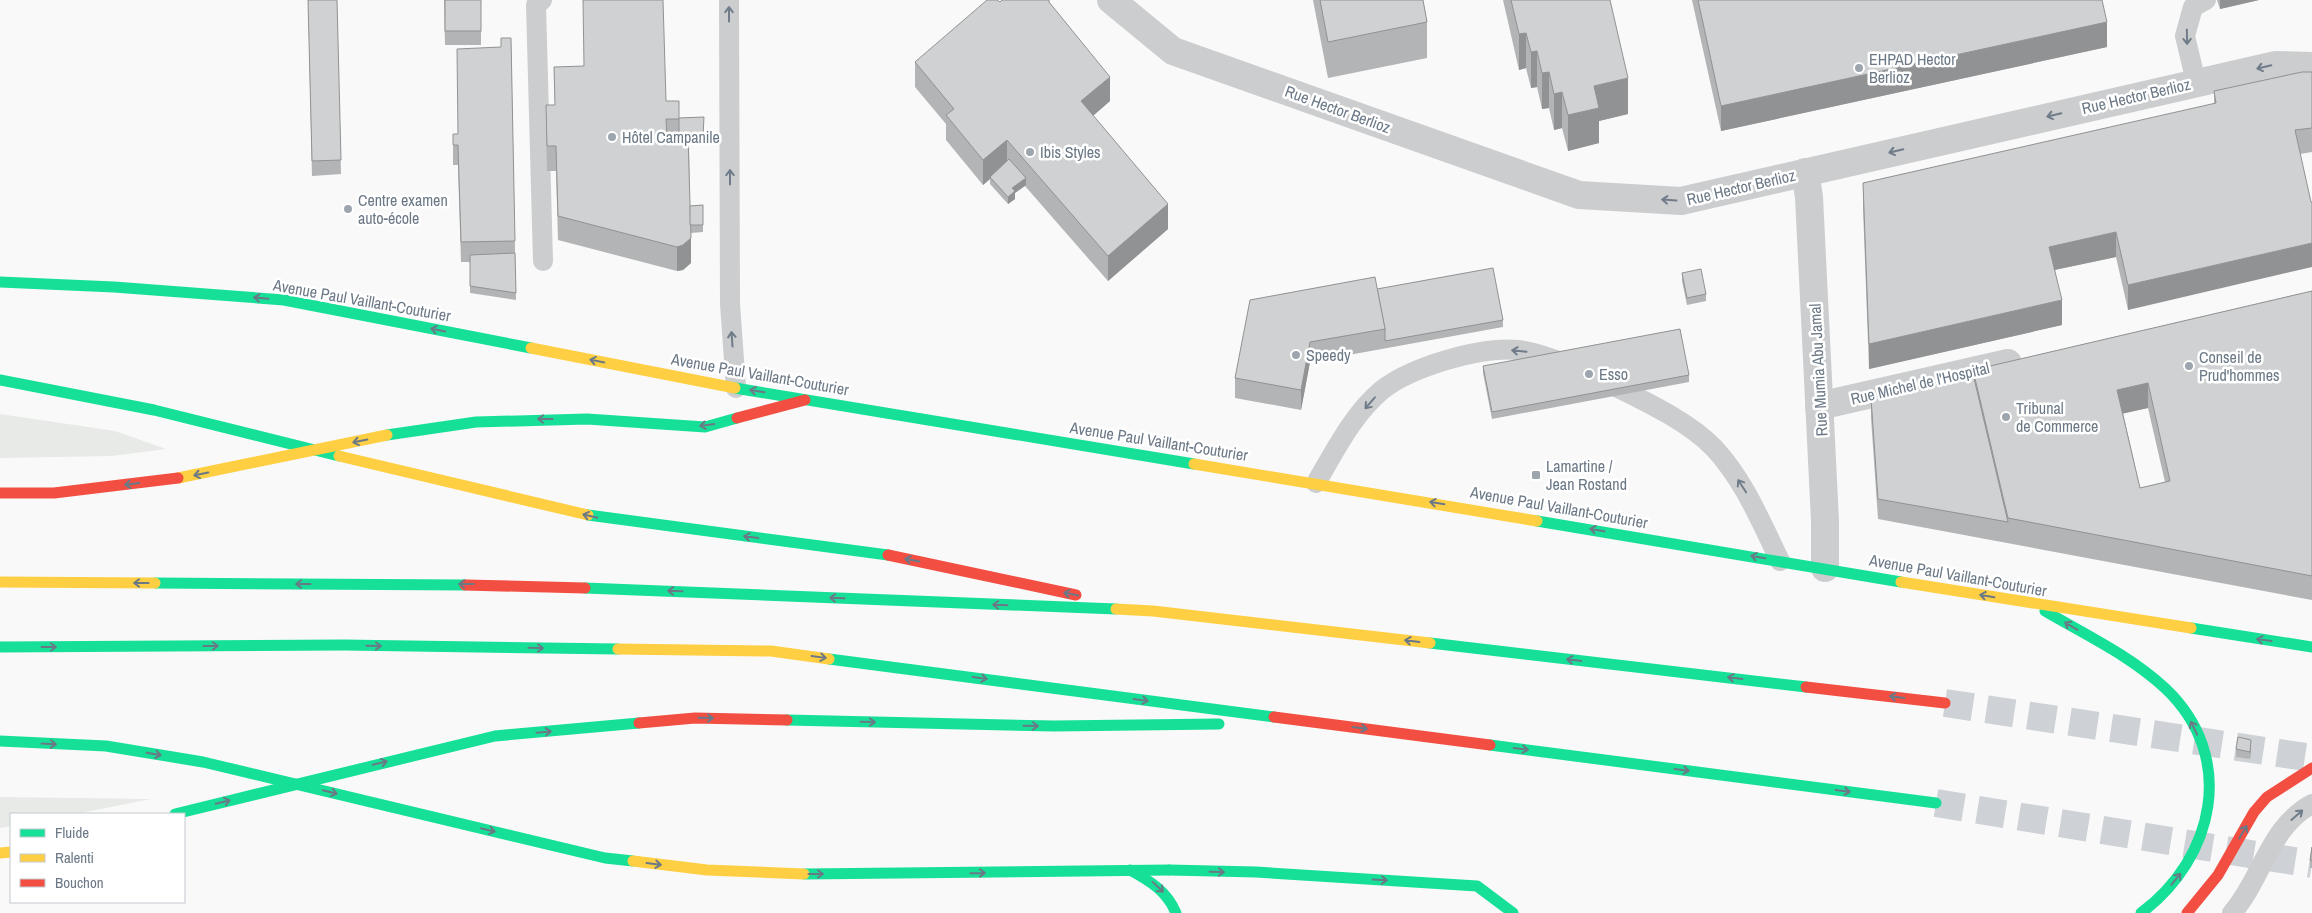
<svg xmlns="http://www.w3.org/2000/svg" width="2312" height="913" font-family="'Archivo Narrow',sans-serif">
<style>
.green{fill:#e7eae6}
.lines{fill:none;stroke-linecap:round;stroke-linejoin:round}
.highway-tunnel{stroke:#ced2d6;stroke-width:28;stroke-dasharray:28 14;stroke-linecap:butt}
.lane{stroke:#cccdce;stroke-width:20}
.street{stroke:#cccdce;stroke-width:28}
.fast{stroke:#16e098;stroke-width:11}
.slow{stroke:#ffcf43;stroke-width:11}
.jam{stroke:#f24e42;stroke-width:11}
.wall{fill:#b2b4b5;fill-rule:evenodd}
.shaded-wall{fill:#919293}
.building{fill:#cfd1d2;stroke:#919293;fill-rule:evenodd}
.oneway{stroke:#707c8a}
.oneway2{stroke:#6b7886}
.poi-dot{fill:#9da5ae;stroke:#fff;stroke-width:2}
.labels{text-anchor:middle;stroke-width:5;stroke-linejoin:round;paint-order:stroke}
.poi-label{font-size:16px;fill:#6b7886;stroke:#fff;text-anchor:start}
.street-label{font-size:16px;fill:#6b7886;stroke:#fff}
</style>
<rect width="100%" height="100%" fill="#f9f9f9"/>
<g class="green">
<path d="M0 414 115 431 166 449 112 456 0 458Z"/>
<path d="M0 797 151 799 76 814H11V826L0 828Z"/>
</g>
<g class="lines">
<g class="highway-tunnel">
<path d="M1945 703 2312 758"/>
<path d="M1936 803 2312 864"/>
</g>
<g class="lane">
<path d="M542 0 536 5 543 261"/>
<path d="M729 0 730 304 736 388"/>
<path d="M2196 82 2185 36 2193 7 2206 0"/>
<path d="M1606 382C1640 399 1687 420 1714 448 1744 480 1761 522 1780 561"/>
<path d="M1316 483C1335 451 1353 414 1382 390 1411 367 1481 346 1518 350 1535 352 1551 358 1566 364"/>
<path d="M2232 913C2262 879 2269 827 2312 804"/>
</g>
<g class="street">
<path d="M1111 0 1173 51 1579 195 1681 201 2276 65 2312 66"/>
<path d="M1805 172 1809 197 1825 521V568"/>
<path d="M1819 406 2008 363"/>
</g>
<g class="fast">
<path d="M0 282 114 287 284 300 531 348"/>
<path d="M0 380 154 410 339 456"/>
<path d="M735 388 1194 464"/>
<path d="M387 435 476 422 587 419 705 427 737 418"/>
<path d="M588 515 888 555"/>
<path d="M1537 521 1901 582"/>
<path d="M155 583 465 585"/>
<path d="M585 588 1116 609"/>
<path d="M2045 611C2086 635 2131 656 2166 689 2237 757 2215 858 2141 913"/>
<path d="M2191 628 2312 647"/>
<path d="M1430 643 1806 687"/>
<path d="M0 647 344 645 618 649"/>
<path d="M829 659 1274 717"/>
<path d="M787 720 1054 726 1219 724"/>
<path d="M0 741 106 746 203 762 605 858 633 861"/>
<path d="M1490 745 1936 803"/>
<path d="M175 814 495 736 639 723"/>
<path d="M1130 870C1150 881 1167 891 1176 913"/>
<path d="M1169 870 1256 872 1477 886 1513 913"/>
<path d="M804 874 1169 870"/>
</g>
<g class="slow">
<path d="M531 348 735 388"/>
<path d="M339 456 588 515"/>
<path d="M1194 464 1537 521"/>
<path d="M178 478 387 435"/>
<path d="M0 582 155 583"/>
<path d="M1901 582 2191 628"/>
<path d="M1116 609 1153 611 1430 643"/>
<path d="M618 649 771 651 829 659"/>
<path d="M0 853 11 852"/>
<path d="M633 861 707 870 804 874"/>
</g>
<g class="jam">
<path d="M737 418 805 400"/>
<path d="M0 493H54L178 478"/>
<path d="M888 555 1076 595"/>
<path d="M465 585 585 588"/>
<path d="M1806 687 1945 703"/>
<path d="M1274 717 1490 745"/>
<path d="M639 723 695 718 787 720"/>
<path d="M2187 913 2218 875 2254 812 2267 797 2312 768"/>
</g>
</g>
<g class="wall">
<path d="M308 0H337L341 174 312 176Z"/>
<path d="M444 0H481V45H445Z"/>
<path d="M1313 0H1423L1427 22V58L1328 78Z"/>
<path d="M1503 0H1610L1628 114 1599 121V143L1568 151 1562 128 1554 130 1549 108 1542 109 1537 87 1531 88 1526 68 1519 70Z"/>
<path d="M1692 0H2102L2107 47 1721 131Z"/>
<path d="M2217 0H2259L2220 9Z"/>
<path d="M1000 2H1049L1110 101 1093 116 1168 229 1108 281 1025 186 1015 193V199L1008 204 990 184V179L983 185 946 140V124L915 87V62Z"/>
<path d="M511 38 516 300 470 293V262H461L458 165H453V134H458L501 47Z"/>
<path d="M554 67 666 101 679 118 704 117 703 143H689L690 206 703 205V232L690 233 691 263 683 270 677 271 558 240 556 171H547L546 130V105H555Z"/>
<path d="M2312 72V152L2300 154 2128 310 2116 257 2055 270 2062 325 1869 369 1863 208V183L2214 104V91Z"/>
<path d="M1682 273 1706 294V301L1687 305 1682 281Z"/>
<path d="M1377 289 1503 320V327L1310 362 1301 410 1235 398V378Z"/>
<path d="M2312 291V600L1878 519 1871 418V398L1973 374V370ZM2148 408 2165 482 2140 488 2123 413Z"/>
<path d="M1483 366 1689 375V382L1492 419 1483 373Z"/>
<path d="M2251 747 2250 759 2236 757V749Z"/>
<path d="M2312 847V868H2310V860Z"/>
</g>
<g class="shaded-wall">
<path d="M2220 0H2259L2220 9Z"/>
<path d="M2107 22V47L1721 131V106Z"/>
<path d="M1526 33V68L1519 70V34Z"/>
<path d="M1537 51V87L1531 88V52Z"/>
<path d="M1549 72V108L1542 109V73Z"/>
<path d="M1110 77V101L1081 126V101Z"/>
<path d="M1628 78V114L1599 121V143L1568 151V115L1594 86Z"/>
<path d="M1562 92V128L1554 130V94Z"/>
<path d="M1007 140V165L990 177V179L983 185V160Z"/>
<path d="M1026 178V185L1015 193V199L1008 204V197L1012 188Z"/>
<path d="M1168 204V229L1108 281V256Z"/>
<path d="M2116 232V257L2049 271V247Z"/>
<path d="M691 238V263L683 270 677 271V247Z"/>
<path d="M2312 243V267L2128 310V285Z"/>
<path d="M2062 300V325L1869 369V344Z"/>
<path d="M1310 342V362L1301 410V390Z"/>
<path d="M2148 383V408L2117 415V390Z"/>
<path d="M2251 740V747L2250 759V752Z"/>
</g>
<g class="building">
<path d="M308 0H337L341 160 312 161Z"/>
<rect x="445" y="0" width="36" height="31"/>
<path d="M583 0H663L666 101H679V119H666L667 136 688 135 691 238 683 245 677 247 558 216 556 146H547L546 105H555L554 67 584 66Z"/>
<path d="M987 0H997L1000 2 1002 0H1049V2L1110 77 1081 101 1168 204 1108 256 1007 140 983 160 946 115 954 109 915 62Z"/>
<path d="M1320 0H1423L1427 22 1328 42Z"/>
<path d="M1511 0H1610L1628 78 1594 86 1599 108 1568 115 1562 92 1554 94 1549 72 1542 73 1537 51 1531 52 1526 33 1519 34Z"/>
<path d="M1698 0H2102L2107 22 1721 106Z"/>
<path d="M501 38H511L515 241 461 242 458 145H453V134H458L457 49 501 47Z"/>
<path d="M2302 72H2312V128L2295 130 2311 202H2312V243L2128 285 2116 232 2049 247 2062 300 1869 344 1863 183 2216 103 2214 91Z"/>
<path d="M704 117 703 136H689L688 135H679V118Z"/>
<path d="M1009 159 1026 178 1012 188 1015 191 1008 197 990 177Z"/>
<path d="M703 205V225H690V206Z"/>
<path d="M515 253 516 293 470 286V255Z"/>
<path d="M1493 268 1503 320 1385 341V329L1377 289Z"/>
<path d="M1701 269 1706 294 1687 298 1682 273Z"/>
<path d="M1375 277 1385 329 1310 342 1301 390 1235 378 1250 300Z"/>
<path d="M2312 291V576L2008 518 1973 370ZM2148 383 2170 481 2140 488 2117 390Z"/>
<path d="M1680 329 1689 375 1492 412 1483 366Z"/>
<path d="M1973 374 2008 522 1878 499 1871 398Z"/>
<path d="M2238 737 2251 740 2250 752 2236 749Z"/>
<path d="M2312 847V861L2310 860Z"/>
</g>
<defs><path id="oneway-shaft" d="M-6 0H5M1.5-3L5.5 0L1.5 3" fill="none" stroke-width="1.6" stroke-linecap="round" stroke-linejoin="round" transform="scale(1.25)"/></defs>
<g class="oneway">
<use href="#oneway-shaft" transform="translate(729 14) rotate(-90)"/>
<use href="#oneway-shaft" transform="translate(2187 37) rotate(89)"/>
<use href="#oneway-shaft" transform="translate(2264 67) rotate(167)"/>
<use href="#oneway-shaft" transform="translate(2054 115) rotate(167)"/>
<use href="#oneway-shaft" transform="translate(1896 151) rotate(167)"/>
<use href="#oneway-shaft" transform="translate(730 177) rotate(-90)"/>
<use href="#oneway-shaft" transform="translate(1669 200) rotate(-176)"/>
<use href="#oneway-shaft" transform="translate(732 339) rotate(-94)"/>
<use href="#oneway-shaft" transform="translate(1519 351) rotate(-174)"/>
<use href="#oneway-shaft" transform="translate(1370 403) rotate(131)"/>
<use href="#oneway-shaft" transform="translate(1742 486) rotate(-123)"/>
<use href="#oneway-shaft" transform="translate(2297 815) rotate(-41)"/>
</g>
<g class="oneway2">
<use href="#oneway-shaft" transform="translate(261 298) rotate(-175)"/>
<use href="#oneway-shaft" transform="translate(438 330) rotate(-169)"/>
<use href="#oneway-shaft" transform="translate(597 361) rotate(-169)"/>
<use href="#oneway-shaft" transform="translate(757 391) rotate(-170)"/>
<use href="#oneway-shaft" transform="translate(545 419) rotate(180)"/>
<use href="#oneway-shaft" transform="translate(707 425) rotate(172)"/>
<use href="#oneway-shaft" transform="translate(360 441) rotate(168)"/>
<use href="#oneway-shaft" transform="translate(201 474) rotate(168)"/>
<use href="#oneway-shaft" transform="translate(132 484) rotate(173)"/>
<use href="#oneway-shaft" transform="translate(1437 503) rotate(-171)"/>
<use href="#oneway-shaft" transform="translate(590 516) rotate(-167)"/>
<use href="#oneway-shaft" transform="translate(1597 530) rotate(-170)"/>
<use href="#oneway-shaft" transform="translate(751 537) rotate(-173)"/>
<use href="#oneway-shaft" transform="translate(1758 557) rotate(-170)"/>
<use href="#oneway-shaft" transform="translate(912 560) rotate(-168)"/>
<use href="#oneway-shaft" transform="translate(141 583) rotate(-180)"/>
<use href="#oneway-shaft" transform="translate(303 584) rotate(-180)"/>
<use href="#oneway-shaft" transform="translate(466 584) rotate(-180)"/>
<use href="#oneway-shaft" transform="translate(675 591) rotate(-178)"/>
<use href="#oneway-shaft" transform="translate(1071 594) rotate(-168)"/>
<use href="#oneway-shaft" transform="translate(1987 596) rotate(-170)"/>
<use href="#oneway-shaft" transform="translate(837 598) rotate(-178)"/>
<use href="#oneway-shaft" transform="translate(1000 605) rotate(-178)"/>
<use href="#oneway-shaft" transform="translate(2071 626) rotate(-149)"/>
<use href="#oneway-shaft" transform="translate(2264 640) rotate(-172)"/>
<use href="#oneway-shaft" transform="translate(1412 641) rotate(-173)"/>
<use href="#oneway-shaft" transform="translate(211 646)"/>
<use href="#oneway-shaft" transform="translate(374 646) rotate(1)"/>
<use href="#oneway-shaft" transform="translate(49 647)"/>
<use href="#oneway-shaft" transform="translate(536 648) rotate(1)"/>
<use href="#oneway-shaft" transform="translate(819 657) rotate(8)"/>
<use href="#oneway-shaft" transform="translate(1574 660) rotate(-173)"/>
<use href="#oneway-shaft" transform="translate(980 678) rotate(8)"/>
<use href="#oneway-shaft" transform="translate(1735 678) rotate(-173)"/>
<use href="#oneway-shaft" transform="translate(1897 697) rotate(-173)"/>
<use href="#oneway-shaft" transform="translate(1141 700) rotate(8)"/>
<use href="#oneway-shaft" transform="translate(706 718) rotate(1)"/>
<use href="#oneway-shaft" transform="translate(868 722) rotate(1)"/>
<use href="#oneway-shaft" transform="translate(1031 726) rotate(1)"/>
<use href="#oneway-shaft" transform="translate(1360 728) rotate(7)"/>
<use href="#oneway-shaft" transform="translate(2194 728) rotate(-116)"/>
<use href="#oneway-shaft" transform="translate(544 732) rotate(-5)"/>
<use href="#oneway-shaft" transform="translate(49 744) rotate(3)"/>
<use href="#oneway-shaft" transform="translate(1521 749) rotate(7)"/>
<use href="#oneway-shaft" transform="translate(154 754) rotate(9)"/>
<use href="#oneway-shaft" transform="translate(380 763) rotate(-13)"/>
<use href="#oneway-shaft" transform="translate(1682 770) rotate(7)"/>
<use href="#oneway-shaft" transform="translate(1843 791) rotate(7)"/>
<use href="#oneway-shaft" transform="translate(330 792) rotate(14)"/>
<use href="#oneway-shaft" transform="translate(223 802) rotate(-14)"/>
<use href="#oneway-shaft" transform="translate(488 830) rotate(13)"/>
<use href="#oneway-shaft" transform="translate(2243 832) rotate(-60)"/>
<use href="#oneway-shaft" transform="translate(654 864) rotate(7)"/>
<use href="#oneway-shaft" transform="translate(1217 872) rotate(1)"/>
<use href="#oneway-shaft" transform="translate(978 873) rotate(-1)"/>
<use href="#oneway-shaft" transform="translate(816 874)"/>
<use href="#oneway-shaft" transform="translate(2176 879) rotate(-51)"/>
<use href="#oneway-shaft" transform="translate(1380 880) rotate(3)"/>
<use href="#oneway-shaft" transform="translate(1158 887) rotate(43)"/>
</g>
<g class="poi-dot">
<circle cx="1859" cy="68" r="5"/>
<circle cx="612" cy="137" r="5"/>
<circle cx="1030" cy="152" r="5"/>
<circle cx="348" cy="209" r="5"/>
<circle cx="1296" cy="355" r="5"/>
<circle cx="2189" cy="366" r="5"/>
<circle cx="1589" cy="374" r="5"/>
<circle cx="2006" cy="417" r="5"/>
<rect x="1531" y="470" width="10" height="10" rx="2.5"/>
</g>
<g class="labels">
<g class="poi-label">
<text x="1869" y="65">EHPAD Hector<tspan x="1869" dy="18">Berlioz</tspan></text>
<text x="622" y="143">Hôtel Campanile</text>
<text x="1040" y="158">Ibis Styles</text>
<text x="358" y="206">Centre examen<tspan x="358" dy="18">auto-école</tspan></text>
<text x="1306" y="361">Speedy</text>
<text x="2199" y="363">Conseil de<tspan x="2199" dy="18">Prud'hommes</tspan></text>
<text x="1599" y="380">Esso</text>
<text x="2016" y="414">Tribunal<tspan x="2016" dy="18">de Commerce</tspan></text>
<text x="1546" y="472">Lamartine /<tspan x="1546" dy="18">Jean Rostand</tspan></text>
</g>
<g class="street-label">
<text transform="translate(2136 96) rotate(-13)" y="6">Rue Hector Berlioz</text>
<text transform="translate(1338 109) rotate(20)" y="6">Rue Hector Berlioz</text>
<text transform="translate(1741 187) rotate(-13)" y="6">Rue Hector Berlioz</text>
<text transform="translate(362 300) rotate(10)" y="6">Avenue Paul Vaillant-Couturier</text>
<text transform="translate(1818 370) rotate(-93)" y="6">Rue Mumia Abu Jamal</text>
<text transform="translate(760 374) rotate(10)" y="6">Avenue Paul Vaillant-Couturier</text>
<text transform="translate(1920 383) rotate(-13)" y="6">Rue Michel de l'Hospital</text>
<text transform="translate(1159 441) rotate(9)" y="6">Avenue Paul Vaillant-Couturier</text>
<text transform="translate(1559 507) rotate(10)" y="6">Avenue Paul Vaillant-Couturier</text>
<text transform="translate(1958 575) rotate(10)" y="6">Avenue Paul Vaillant-Couturier</text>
</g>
</g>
<rect x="10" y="813" width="175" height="90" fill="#ffffff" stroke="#c4c9cf"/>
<rect x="20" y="829" width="25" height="8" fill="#16e098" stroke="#c4c9cf"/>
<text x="55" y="838" font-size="15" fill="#6b7886">Fluide</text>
<rect x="20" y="854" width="25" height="8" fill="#ffcf43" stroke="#c4c9cf"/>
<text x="55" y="863" font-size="15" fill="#6b7886">Ralenti</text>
<rect x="20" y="879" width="25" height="8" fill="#f24e42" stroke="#c4c9cf"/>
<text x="55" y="888" font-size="15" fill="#6b7886">Bouchon</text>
</svg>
